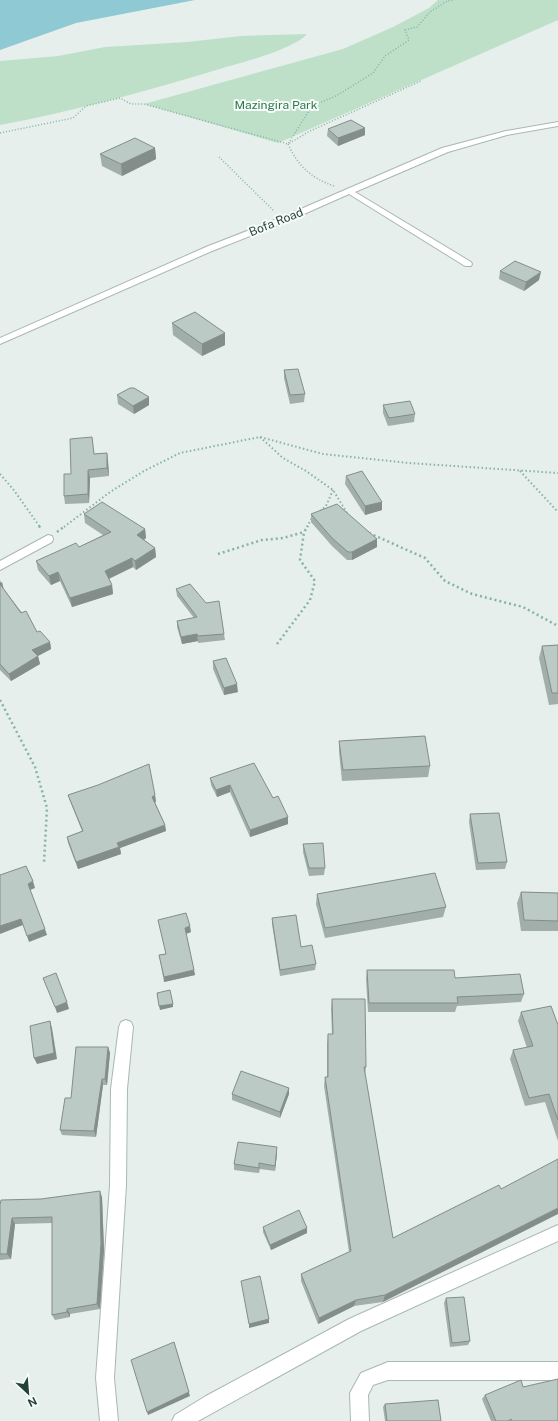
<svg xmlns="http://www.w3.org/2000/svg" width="558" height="1421" font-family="'Public Sans',sans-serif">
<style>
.green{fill:#bfe0c8}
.water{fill:#8ec9d4}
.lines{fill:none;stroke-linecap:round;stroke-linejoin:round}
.street-casing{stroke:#a8b8b2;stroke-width:2}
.path-far2{stroke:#86b3a5;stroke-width:1.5;stroke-dasharray:1 2;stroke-linecap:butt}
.path-far1{stroke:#86b3a5;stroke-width:2;stroke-dasharray:1.5 2.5;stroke-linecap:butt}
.path{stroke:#86b3a5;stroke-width:2.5;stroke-dasharray:2 3;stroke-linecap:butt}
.street{fill:#fff;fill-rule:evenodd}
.wall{fill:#a1aea9}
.shaded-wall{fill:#838d89}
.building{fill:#bbcac4;stroke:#838d89}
.labels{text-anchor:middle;stroke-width:4;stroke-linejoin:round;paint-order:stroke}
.far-park-label{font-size:12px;fill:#2d7a4b;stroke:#f7fbf9}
.far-street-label{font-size:12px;fill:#24423a;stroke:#f7fbf9}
</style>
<rect width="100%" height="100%" fill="#e6efeb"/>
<g class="green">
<path d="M438 0H558V20L278 143 144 104 343 49 393 27 429 8Z"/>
<path d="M307 34C294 49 244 62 223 68 150 90 76 111 0 125V61L58 56 105 47 187 42 241 36Z"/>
</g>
<path class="water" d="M0 0H195L76 23 0 50Z"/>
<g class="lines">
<defs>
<g id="street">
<path d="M558 122V126L507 135 448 152 355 192 471 262 472 264 471 266H465L349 194 286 222 212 251 0 344V338L206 247 280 218 442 148 506 131Z"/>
<path d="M48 535 52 536 53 539 52 542 0 570V561Z"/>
<path d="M126 1020 131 1022 133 1027 127 1089 126 1185 114 1378 118 1421H100L96 1378 110 1185 111 1089 119 1027 121 1022Z"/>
<path d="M558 1225V1241L361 1331 198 1421H172L175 1415 206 1396 349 1319Z"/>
<path d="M388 1362H558V1380H388L373 1385 368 1395 369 1421H351L350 1393 361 1373Z"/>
</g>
</defs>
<use href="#street" class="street-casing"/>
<g class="path-far2">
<path d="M0 133 73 118 86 106 120 98 131 104H144L288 144 312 106 336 96 373 73 385 56 409 40 405 30 417 27 430 12 447 1 454 0"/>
<path d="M219 157 274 211"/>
<path d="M334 186C311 178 298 166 288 144L310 131 421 81"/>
</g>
<g class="path-far1">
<path d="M260 437 283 458 306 471 333 490 347 513"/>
<path d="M520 471 558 512"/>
<path d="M0 474 13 489 40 527"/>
<path d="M320 511 326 506 333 490"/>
<path d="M64 527 110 492 144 471 180 453 260 437 323 454 409 463 558 473"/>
<path d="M307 527 313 516"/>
</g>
<g class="path">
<path d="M39 526 42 530"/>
<path d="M57 532 65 526"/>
<path d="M369 533 425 558 445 581 472 594 523 607 558 626"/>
<path d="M218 554 262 540 283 538 304 532"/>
<path d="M277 644 310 600 315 581 300 560 304 532 308 526"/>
<path d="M0 700 35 767 47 808 44 863"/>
</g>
<use href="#street" class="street"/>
</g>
<g class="wall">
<path d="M328 129 365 135 338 146 327 136Z"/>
<path d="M155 148 156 159 122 176 102 166 100 154Z"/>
<path d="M500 271 539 280 524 291 499 279Z"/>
<path d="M172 323 225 333V345L202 356 173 335Z"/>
<path d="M284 370 305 394 304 402 290 404 284 378Z"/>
<path d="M117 395 149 405 134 414 118 404Z"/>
<path d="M383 405 415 414 414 422 388 426 383 413Z"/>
<path d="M92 437 94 454 107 453 108 461 109 476 90 478 89 503 65 504 64 496 71 474Z"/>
<path d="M346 476 382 510 365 515 345 484Z"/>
<path d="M84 514 145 529 146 538 144 540 155 548 156 557 136 570 133 567 109 579 112 585 113 594 72 607 60 581 51 585 38 570 36 561 79 547 103 535 85 523Z"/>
<path d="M311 514 377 539V547L352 560H347L332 546 311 522Z"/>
<path d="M0 580 3 588 37 632 50 642 51 649 38 656 40 664 11 681 0 670Z"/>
<path d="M176 589 224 634 225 640 198 643V641L182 644 177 627V621L194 618 177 596Z"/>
<path d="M558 645V704L549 705 539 658 542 646Z"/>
<path d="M213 661 238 692 224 695 213 669Z"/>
<path d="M339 741 430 766 428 777 342 781 339 752Z"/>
<path d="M210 778 273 798 288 817V824L250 837 230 792 217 797 211 785Z"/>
<path d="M68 795H155L156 802H155L165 825 166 831 120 848 121 854 78 869 68 843 67 837 82 831 70 801Z"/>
<path d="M470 814 507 862 505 869 476 870 469 822Z"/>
<path d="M303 844 325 868 324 875 309 876 303 852Z"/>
<path d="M521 892 558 893V931H521L517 903Z"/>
<path d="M317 894 446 907 443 917 325 938 316 904Z"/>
<path d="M272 918 316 964 315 970 280 976 272 924Z"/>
<path d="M158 920 191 932 186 933 195 975 164 982 159 955 166 954Z"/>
<path d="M367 970 455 978 524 994 521 1002 457 1006 455 1012H368L366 979Z"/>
<path d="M332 999 366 1067 365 1075 393 1238 499 1185 383 1302 354 1306 318 1324 301 1281V1274L349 1252 324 1086 325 1077H327V1044L328 1034H332L331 1009Z"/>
<path d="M521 1012 558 1025V1141L545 1102 525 1106 510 1059 513 1050 527 1048 518 1021Z"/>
<path d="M108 1047 110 1053 107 1085H103L96 1137 62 1135 60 1130 71 1098Z"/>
<path d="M232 1094H289L280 1118 232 1100Z"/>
<path d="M277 1153 275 1171 260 1169 259 1173 234 1170V1164Z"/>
<path d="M102 1197 104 1250 100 1309 70 1314V1317L55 1320 52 1315V1223L15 1224 11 1259 0 1260V1205Z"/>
<path d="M263 1227 307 1228V1233L271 1250 263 1232Z"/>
<path d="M446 1298 470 1341 468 1345 450 1347 444 1303Z"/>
<path d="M523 1387 558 1421H491L482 1399 485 1395Z"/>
<path d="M385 1404 441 1421H385L383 1407Z"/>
</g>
<g class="shaded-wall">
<path d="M365 128V135L338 146V138Z"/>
<path d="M155 148 156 159 122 176 121 164Z"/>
<path d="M541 272 539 280 524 291 526 282Z"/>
<path d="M225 333V345L202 356V344Z"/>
<path d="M149 397V405L134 414 133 406Z"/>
<path d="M107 453 108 461 109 476 107 468Z"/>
<path d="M88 470 90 478 89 503 88 494Z"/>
<path d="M382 502V510L365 515V506Z"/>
<path d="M145 529 146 538 138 544 137 535Z"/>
<path d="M377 539V547L352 560V552Z"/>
<path d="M155 548 156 557 136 570 135 561Z"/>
<path d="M132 558 133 567 106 580 105 571Z"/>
<path d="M58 572 60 581 51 585 49 576Z"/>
<path d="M2 582 4 590 0 586V583Z"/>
<path d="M112 585 113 594 72 607 70 598Z"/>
<path d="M197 634 198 641 182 644 181 637Z"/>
<path d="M50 642 51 649 34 658 32 650Z"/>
<path d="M38 656 40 664 11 681 9 674Z"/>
<path d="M237 684 238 692 224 695V688Z"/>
<path d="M230 785V792L217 797 216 790Z"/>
<path d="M155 795 156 802 153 803 152 797Z"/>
<path d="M288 817V824L250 837V830Z"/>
<path d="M165 825 166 831 120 848 121 854 78 869 76 862 117 843Z"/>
<path d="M33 881 35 888 30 890 28 884Z"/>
<path d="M21 919 23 925 0 934V926Z"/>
<path d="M190 926 191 932 186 934 185 928Z"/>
<path d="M45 929 47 935 29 942 27 936Z"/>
<path d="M194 970 195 975 164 982V977Z"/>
<path d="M67 1002 69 1009 57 1013 55 1007Z"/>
<path d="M173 1004V1007L160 1010 159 1006Z"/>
<path d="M50 1021 52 1028 57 1059 37 1064 34 1058Z"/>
<path d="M108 1047 110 1053 107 1085 105 1079Z"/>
<path d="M102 1079 103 1085 96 1137 94 1131Z"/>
<path d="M289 1088V1094L280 1118V1112Z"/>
<path d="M277 1147V1153L275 1171V1166Z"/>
<path d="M100 1191 102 1197 104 1250 100 1309 97 1304Z"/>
<path d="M558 1208V1214L383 1302 385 1295Z"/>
<path d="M12 1218 15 1224 11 1259 7 1254Z"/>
<path d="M307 1228V1233L271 1250 270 1245Z"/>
<path d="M356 1300 354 1306 318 1324 319 1318Z"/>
<path d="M67 1309 70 1314V1317L67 1312Z"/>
<path d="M269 1319V1323L249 1328V1324Z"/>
<path d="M174 1342 190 1396 148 1415 147 1412Z"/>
</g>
<g class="building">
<path d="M351 120 365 128 338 138 328 129Z"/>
<path d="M135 138 155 148 121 164 100 154Z"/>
<path d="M515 261 541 272 526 282 500 271Z"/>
<path d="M195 312 225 333 202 344 172 323Z"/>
<path d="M298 369 305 394 290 395 284 370Z"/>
<path d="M130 388H134L149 397 133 406 117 395Z"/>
<path d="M410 401 415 414 389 418 383 405Z"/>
<path d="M92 437 94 454 107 453V468L88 470V494L64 496V474H71L70 439Z"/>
<path d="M362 471 382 502 365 506 346 476Z"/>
<path d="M102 502 145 529 137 535 155 548 135 561 132 558 105 571 112 585 70 598 58 572 49 576 36 561 76 543 79 547 111 532 84 514Z"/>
<path d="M337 504 377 539 352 552H348L332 538 311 514Z"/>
<path d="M0 584 21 613 26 611 37 632 40 631 50 642 32 650 38 656 9 674 0 664Z"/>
<path d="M190 584 206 603 219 601 224 634 198 636 197 634 181 637 177 621 197 617 176 589Z"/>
<path d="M558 645V693H552L542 646Z"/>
<path d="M226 658 237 684 224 688 213 661Z"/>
<path d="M425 736 430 766 343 770 339 741Z"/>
<path d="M254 763 273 798 278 796 288 817 250 830 230 785 216 790 210 778Z"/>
<path d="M149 764 155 795 152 797 165 825 117 843 119 847 76 862 67 837 83 831 68 795 98 785Z"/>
<path d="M499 813 507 862 478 863 470 814Z"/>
<path d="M323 843 325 868H309L303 844Z"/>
<path d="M26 866 33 881 28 884 45 929 27 936 21 919 0 926V875Z"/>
<path d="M435 873 446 907 325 928 317 894Z"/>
<path d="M521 892 558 893V921L524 920Z"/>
<path d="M186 913 190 926 185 928 194 970 164 977 159 955 166 954 158 920Z"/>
<path d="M296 915 301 947 312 945 316 964 280 970 272 918Z"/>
<path d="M367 970H454L455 978 520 974 524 994 457 997 458 1003H369Z"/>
<path d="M56 973 67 1002 55 1007 43 978Z"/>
<path d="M170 990 173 1004 159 1006 157 993Z"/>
<path d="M332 999H365L366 1067H364L393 1238 499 1185 501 1189 558 1159V1208L385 1295 356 1300 319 1318 301 1274 351 1251 325 1077H328V1034H333Z"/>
<path d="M551 1006 558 1025V1120L549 1094 529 1098 513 1050 533 1046 521 1012Z"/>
<path d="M50 1021 54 1053 34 1058 30 1026Z"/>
<path d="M76 1047H108L105 1079H102L94 1131 60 1130 65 1098H71Z"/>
<path d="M241 1071 289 1088 280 1112 232 1094Z"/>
<path d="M238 1142 277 1147 275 1166 259 1163V1168L234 1164Z"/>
<path d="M100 1191 101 1244 97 1304 67 1309V1312L52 1315V1217L12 1218 7 1254H0V1205L1 1200 41 1199Z"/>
<path d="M299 1210 307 1228 270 1245 263 1227Z"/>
<path d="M260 1276 269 1319 249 1324 241 1281Z"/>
<path d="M464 1297 470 1341 452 1343 446 1298Z"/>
<path d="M174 1342 189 1392 147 1412 131 1360Z"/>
<path d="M558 1379V1421H512L511 1419 508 1421H496L485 1395 521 1380 523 1387Z"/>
<path d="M438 1400 441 1421H387L385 1404Z"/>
</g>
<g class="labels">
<g class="far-park-label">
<text x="276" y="109">Mazingira Park</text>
</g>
<g class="far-street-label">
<text transform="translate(276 222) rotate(-22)" y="4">Bofa Road</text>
</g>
</g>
<g transform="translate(28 1393) rotate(154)" stroke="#f7fbf9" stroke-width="3" paint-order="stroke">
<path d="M0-3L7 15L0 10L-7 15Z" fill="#24423a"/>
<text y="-6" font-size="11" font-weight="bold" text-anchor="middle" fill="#24423a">N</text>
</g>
</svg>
